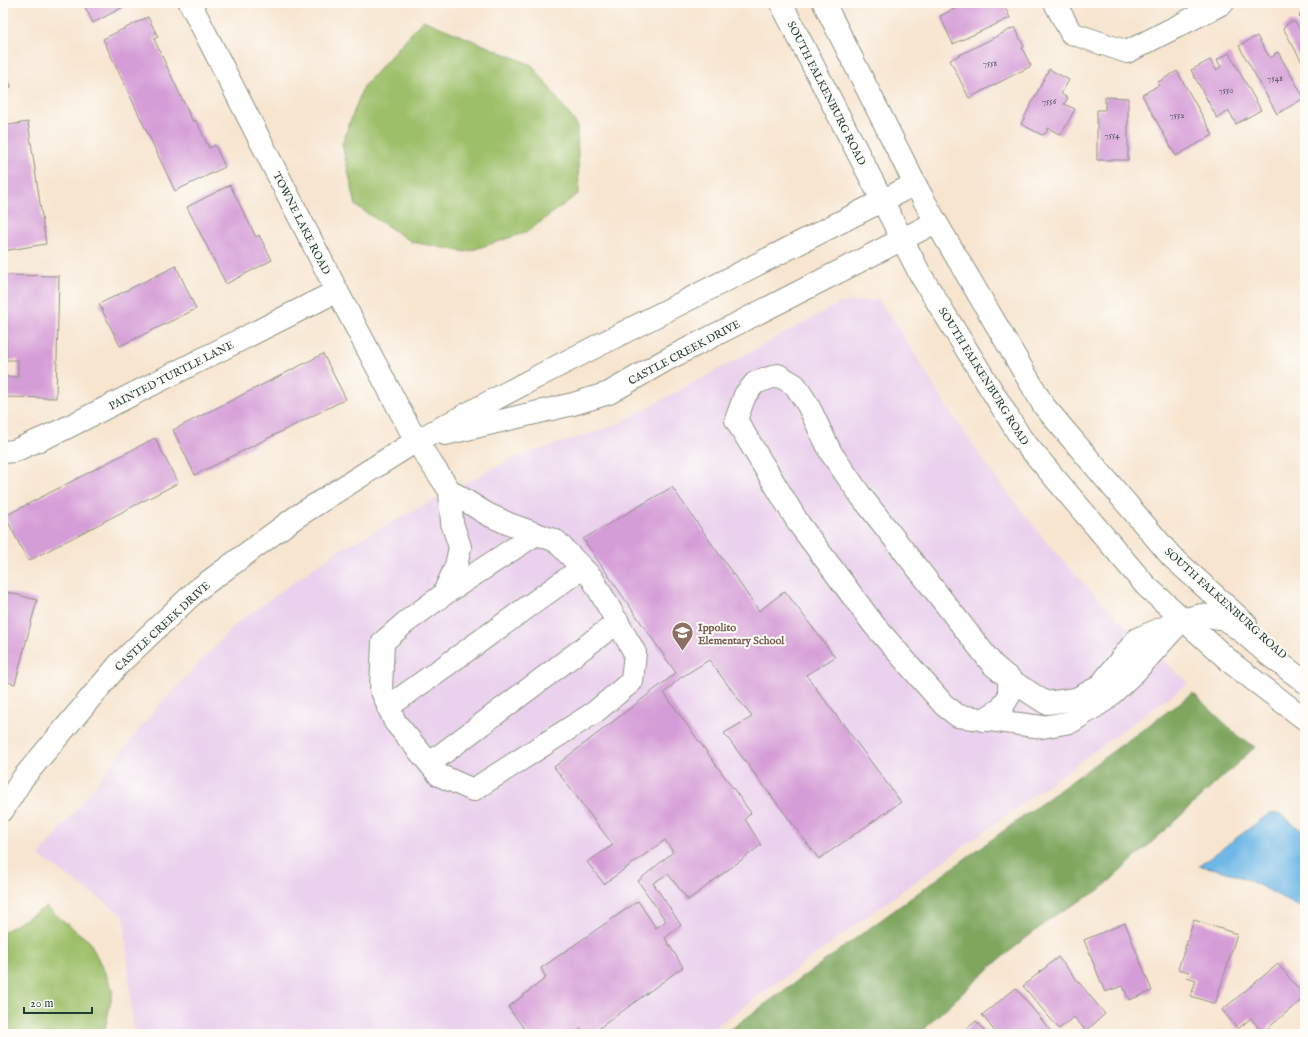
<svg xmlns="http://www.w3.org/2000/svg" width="1308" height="1037" font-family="'IM FELL English',serif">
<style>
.built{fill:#ead1ed}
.green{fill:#9dbf69;stroke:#5e7e4e}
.forest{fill:#7ea65d;stroke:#4e7248}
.water{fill:#6eb7e6;stroke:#467a8d}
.building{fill:#d59dd7}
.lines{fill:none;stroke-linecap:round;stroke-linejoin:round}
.minor-casing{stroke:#8b9182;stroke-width:24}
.minor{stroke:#fff;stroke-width:22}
.labels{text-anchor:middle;stroke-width:4;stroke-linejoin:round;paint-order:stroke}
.number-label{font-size:9px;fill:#4c555d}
.street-label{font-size:11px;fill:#1f3d34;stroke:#fdfcf7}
.education-label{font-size:11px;font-weight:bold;fill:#785e54;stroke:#fdfcf7;text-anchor:start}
</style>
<rect width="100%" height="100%" fill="#fdfcf7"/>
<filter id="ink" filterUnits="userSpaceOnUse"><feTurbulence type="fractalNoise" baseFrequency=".025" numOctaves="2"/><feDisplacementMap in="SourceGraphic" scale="8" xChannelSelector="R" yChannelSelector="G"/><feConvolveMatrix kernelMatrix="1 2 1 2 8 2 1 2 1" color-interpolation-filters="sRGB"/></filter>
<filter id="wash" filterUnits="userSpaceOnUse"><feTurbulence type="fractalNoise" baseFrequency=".012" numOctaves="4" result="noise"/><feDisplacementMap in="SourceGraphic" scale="16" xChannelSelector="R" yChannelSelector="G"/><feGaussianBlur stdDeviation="0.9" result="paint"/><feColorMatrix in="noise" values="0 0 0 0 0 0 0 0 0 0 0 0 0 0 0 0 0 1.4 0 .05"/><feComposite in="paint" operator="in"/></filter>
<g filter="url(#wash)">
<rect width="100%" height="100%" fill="#f7e5d0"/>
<path class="built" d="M878 300 893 319 948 409 999 482 1052 549 1113 614 1188 683 706 1034H134L124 916 39 856 154 711 237 623 339 550 513 458 616 425 840 303Z"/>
<g class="green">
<path d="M423 20 532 65 577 125 579 193 527 232 466 252 412 242 356 206 342 144 363 87Z"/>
<path d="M46 907 90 942 113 990 104 1034H3V932Z"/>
</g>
<path class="forest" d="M1193 693 1239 737 1255 747 1101 889 1054 916 1000 959 934 1019 920 1034H724Z"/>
<path class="water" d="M1270 813 1281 815 1305 833V905L1297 906C1265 888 1235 870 1199 866Z"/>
<g id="blocks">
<g class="building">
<path d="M83 3H131L93 23Z"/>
<path d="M967 3H1003L1010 18 953 44 940 16Z"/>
<path d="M1305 12V27L1299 16Z"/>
<path d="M148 17 158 37 154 39 193 122 196 120 209 148 215 145 225 167 175 191 103 39Z"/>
<path d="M1290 22H1295L1300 30 1305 27V67L1283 28Z"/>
<path d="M1015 27 1024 47 1022 48 1031 66 969 98 950 60Z"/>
<path d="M1257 36 1270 58 1275 55 1274 54 1278 52 1304 98 1277 114 1239 46Z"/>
<path d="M1229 53 1261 110 1236 124 1229 111 1217 118 1191 70 1210 60 1216 70 1221 67 1217 60Z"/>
<path d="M3 67 11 87 3 90Z"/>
<path d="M1049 69 1069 80 1061 94 1068 98 1064 104 1075 109 1061 135 1048 128 1046 133 1042 135 1021 124Z"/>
<path d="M1177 71 1213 135 1176 156 1142 95 1159 85 1158 82Z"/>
<path d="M1105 97 1128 98V160H1097V110H1105Z"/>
<path d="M28 122 46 244 3 251V126Z"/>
<path d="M230 185 256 237 259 235 272 260 226 284 187 207Z"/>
<path d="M176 266 196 309 120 346 99 304Z"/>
<path d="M4 275 59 276 56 398 5 397V377H18V360H6L7 322H3Z"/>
<path d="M323 354 346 399 195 475 173 430Z"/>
<path d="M155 438 178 483 28 561 5 516Z"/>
<path d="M672 487 759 611 785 591 835 657 806 675 901 802 819 859 724 733 752 717 709 660 680 678 664 693 751 813 745 819 761 845 688 900 668 874 653 883 681 925 665 938 683 967 591 1034H585L581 1028 574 1034H528L508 1007 546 978 541 968 638 901 656 928 666 921 638 881 673 852 665 840 604 884 587 862 613 845 554 767 676 673 583 539Z"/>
<path d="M3 591 37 600 15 684 3 681Z"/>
<path d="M1194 920 1237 934 1215 1004 1191 996 1196 980 1187 977 1189 972 1178 969Z"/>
<path d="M1125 923 1152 991 1129 1000 1123 986 1105 992 1084 940Z"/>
<path d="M1058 957 1105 1014 1086 1031 1074 1017 1059 1029 1023 986Z"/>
<path d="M1278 964 1305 997 1262 1033 1251 1018 1238 1029 1222 1010Z"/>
<path d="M1016 988 1053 1034H997L982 1015Z"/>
<path d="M976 1021 987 1034H960Z"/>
</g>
</g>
</g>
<g filter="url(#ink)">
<use href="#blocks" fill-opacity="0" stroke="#8b9182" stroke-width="1"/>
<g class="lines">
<defs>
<g id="minor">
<path d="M190 3 337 291 416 441 450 491 487 514 509 524 556 541 592 578 635 653 632 681 595 712 473 790 439 775 395 722 381 689 383 642 406 622 443 595 456 566 460 547 452 523 450 491"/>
<path d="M781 3 920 274 1021 438 1146 586 1234 665 1305 719"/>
<path d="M824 3 915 184 936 222 1044 406 1171 556 1246 624"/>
<path d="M1055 3 1071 33 1127 52 1223 3"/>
<path d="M445 434 573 404 609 393 666 360 936 222"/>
<path d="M3 452 14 451 62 430 337 291"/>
<path d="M443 595 536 534"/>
<path d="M1182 620 1136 671 1104 701 1071 722 1042 727 958 716 944 705 874 625 799 524 736 420 745 395 755 383 778 375 795 385 808 405 831 453 861 496 993 665 1015 683 1046 703 1076 699 1099 687 1137 639 1182 620 1202 615 1224 619 1239 629 1269 655 1305 682"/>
<path d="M388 707 582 568"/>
<path d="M983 720 1001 709 1009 696V678"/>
<path d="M430 763 618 622"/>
<path d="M3 810 23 778 120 663 197 590 296 517 416 441 550 370 915 184"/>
</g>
</defs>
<use href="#minor" class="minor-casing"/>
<use href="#minor" class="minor"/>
</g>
</g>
<defs>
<symbol id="school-pin" viewBox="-11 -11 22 30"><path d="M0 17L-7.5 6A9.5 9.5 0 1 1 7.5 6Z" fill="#8d6e63" stroke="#fdfcf7"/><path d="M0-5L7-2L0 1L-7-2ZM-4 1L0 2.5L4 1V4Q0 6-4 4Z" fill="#fff"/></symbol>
</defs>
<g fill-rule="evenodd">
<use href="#school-pin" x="670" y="620" width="25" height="34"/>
</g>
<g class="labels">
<g class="number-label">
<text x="990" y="66">7558</text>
<text x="1275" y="81">7548</text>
<text x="1226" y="93">7550</text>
<text x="1049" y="104">7556</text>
<text x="1177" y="118">7552</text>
<text x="1112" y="138">7554</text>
</g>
<g class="street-label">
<text transform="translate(827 93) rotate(63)" y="4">SOUTH FALKENBURG ROAD</text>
<text transform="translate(302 223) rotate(63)" y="4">TOWNE LAKE ROAD</text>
<text transform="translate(684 352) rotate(-28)" y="4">CASTLE CREEK DRIVE</text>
<text transform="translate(171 375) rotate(-27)" y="4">PAINTED TURTLE LANE</text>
<text transform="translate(984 376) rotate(58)" y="4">SOUTH FALKENBURG ROAD</text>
<text transform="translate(1226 603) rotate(42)" y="4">SOUTH FALKENBURG ROAD</text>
<text transform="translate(162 626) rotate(-43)" y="4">CASTLE CREEK DRIVE</text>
</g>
<g class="education-label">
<text x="698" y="631">Ippolito<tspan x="698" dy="13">Elementary School</tspan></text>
</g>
</g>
<rect width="1308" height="1037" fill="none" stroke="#fdfcf7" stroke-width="16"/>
<path d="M24 1007v6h68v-6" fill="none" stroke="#1f3d34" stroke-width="2"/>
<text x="30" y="1007" font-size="12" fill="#1f3d34" stroke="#fdfcf7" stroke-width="3" paint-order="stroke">20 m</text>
</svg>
